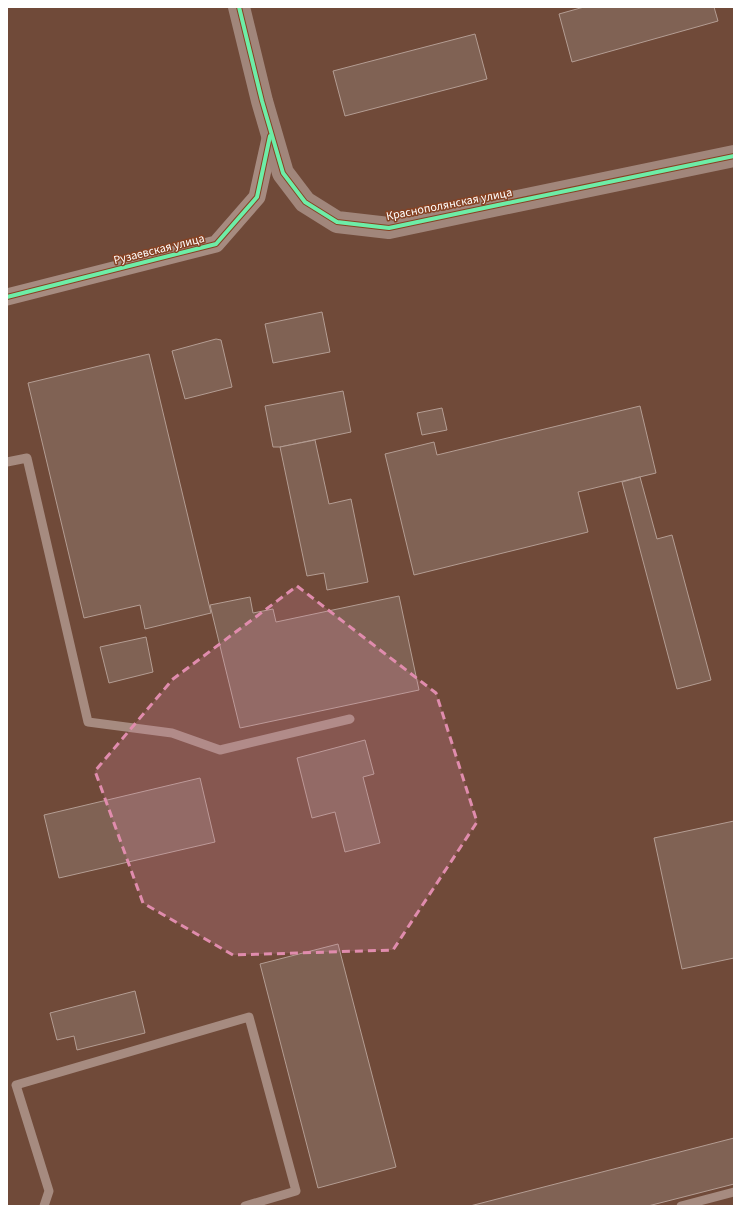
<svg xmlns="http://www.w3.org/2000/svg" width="741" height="1213" font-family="'Source Sans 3',sans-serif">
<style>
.building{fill:#806254;stroke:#b49d93}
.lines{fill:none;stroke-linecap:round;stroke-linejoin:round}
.lane{stroke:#a68b80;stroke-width:9}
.street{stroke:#a68b80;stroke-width:17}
.secondary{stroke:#a1867b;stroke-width:22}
.cycleway-casing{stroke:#864223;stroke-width:6}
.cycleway{stroke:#6deda7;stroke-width:4}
.marked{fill:#e08cad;fill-opacity:0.2;stroke:#e08cad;stroke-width:3;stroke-dasharray:8 5;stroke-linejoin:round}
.labels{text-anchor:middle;stroke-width:3;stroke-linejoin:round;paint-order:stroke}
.street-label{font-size:12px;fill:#fff;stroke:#864223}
</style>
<rect width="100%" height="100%" fill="#704a39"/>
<g class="building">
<path d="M584 7H714L718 21 572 62 559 14Z"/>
<path d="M475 34 487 79 345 116 333 71Z"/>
<path d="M322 312 330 352 273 363 265 324Z"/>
<path d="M216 339 221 340 232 387 185 399 172 351Z"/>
<path d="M149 354 211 613 145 629 140 605 84 618 28 383Z"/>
<path d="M343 391 351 432 280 447H273L265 406Z"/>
<path d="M640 406 656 473 578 492 588 532 414 575 385 454 434 442 437 455Z"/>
<path d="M442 408 447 430 422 435 417 413Z"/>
<path d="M315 440 329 504 351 499 368 582 327 590 324 573 307 576 280 447Z"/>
<path d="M640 477 657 539 672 535 711 680 677 689 622 482Z"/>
<path d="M399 596 419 690 240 728 210 605 250 597 253 613 273 609 276 622Z"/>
<path d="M146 637 153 672 109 683 100 647Z"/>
<path d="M365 740 374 774 363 777 380 843 345 852 335 812 312 818 297 758Z"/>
<path d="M200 778 215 842 59 878 44 815Z"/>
<path d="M734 821V958L682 969 654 838Z"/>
<path d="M338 944 396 1167 318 1188 260 964Z"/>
<path d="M135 991 145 1033 77 1050 74 1036 57 1040 50 1013Z"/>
<path d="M734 1138V1184L648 1206H470Z"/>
</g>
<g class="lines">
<g class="lane">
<path d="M7 462 27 458 88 722 172 733 220 750 350 719"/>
<path d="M44 1206 49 1191 16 1085 249 1017 296 1191 245 1206"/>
<path d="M681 1206 734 1192"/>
</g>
<path class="street" d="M7 297 216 244 257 197 271 134"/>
<path class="secondary" d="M239 7 262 101 283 173 305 202 337 222 389 228 498 205 734 156"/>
<defs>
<g id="cycleway">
<path d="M239 7 262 101 283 173 305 202 337 222 389 228 498 205 734 156"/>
<path d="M7 297 216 244 257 197 270 136"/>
</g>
</defs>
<use href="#cycleway" class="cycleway-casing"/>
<use href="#cycleway" class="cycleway"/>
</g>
<path class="marked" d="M297 586 436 693 477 822 393 950 233 955 143 903 95 771 173 679Z"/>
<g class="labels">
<g class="street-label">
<text transform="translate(449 204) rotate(-11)" y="4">Краснополянская улица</text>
<text transform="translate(159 249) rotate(-14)" y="4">Рузаевская улица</text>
</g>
</g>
<rect width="741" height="1213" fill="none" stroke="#ffffff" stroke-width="16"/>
</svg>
